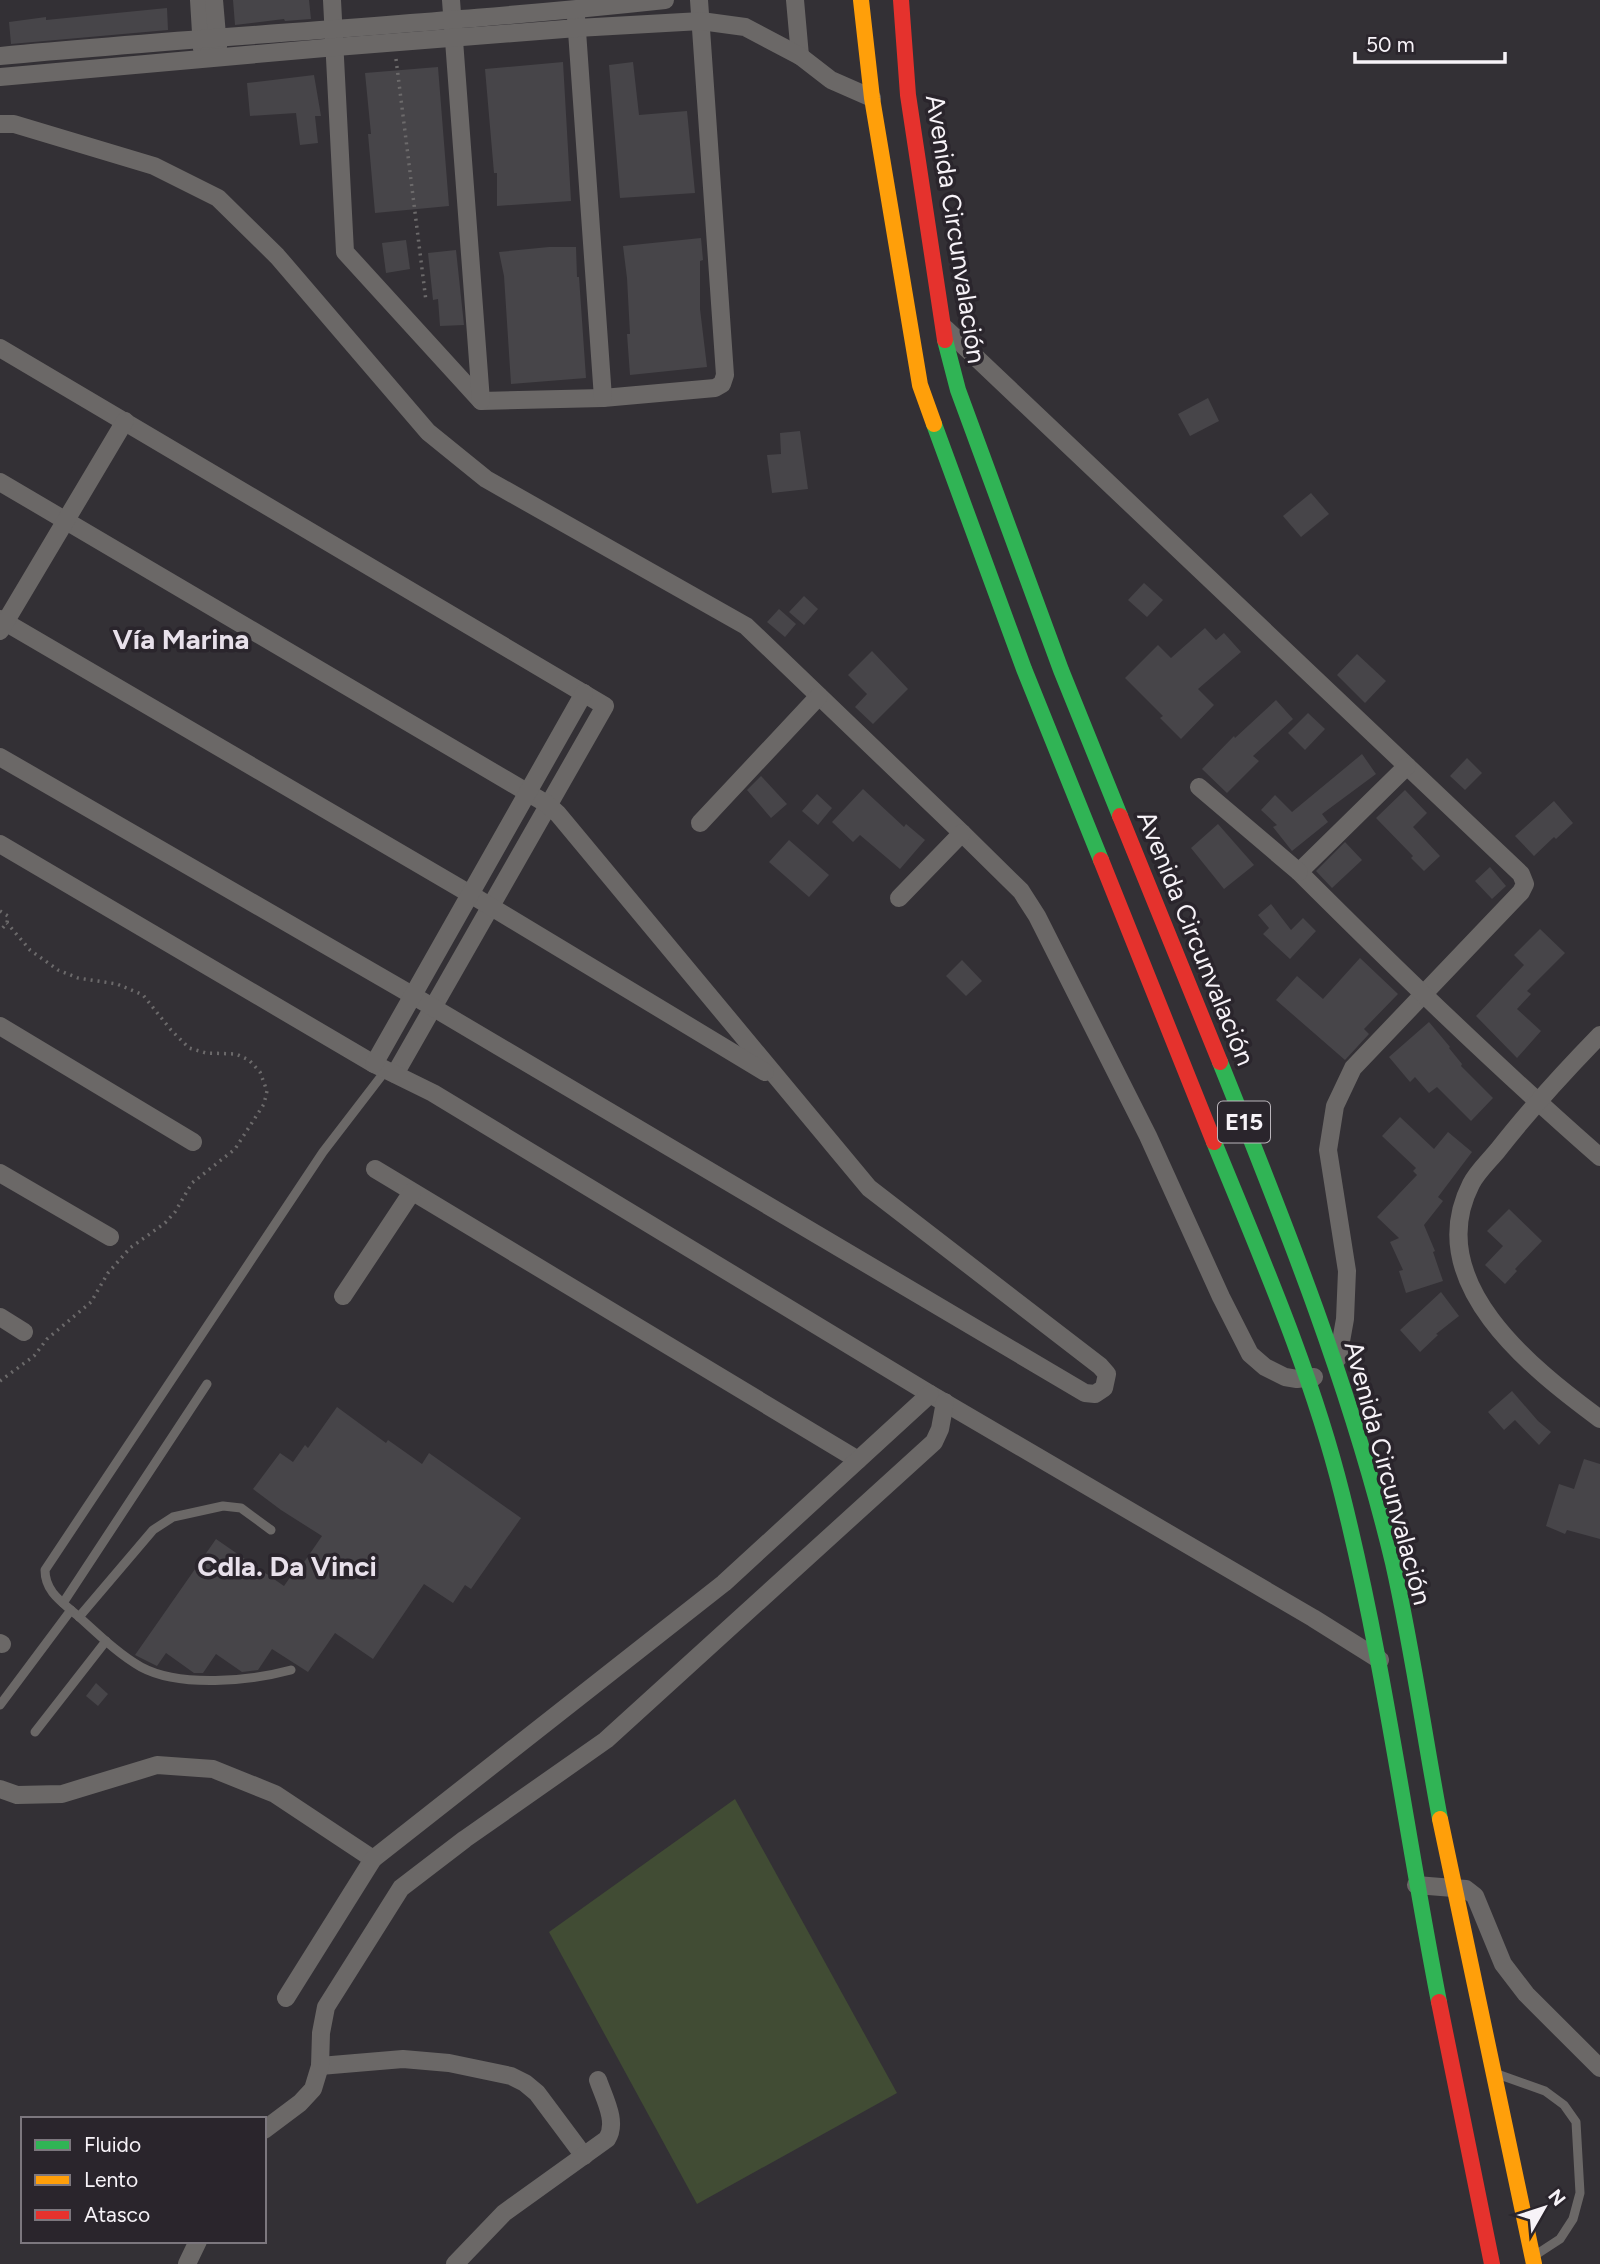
<svg xmlns="http://www.w3.org/2000/svg" width="1600" height="2264" font-family="Figtree,sans-serif">
<style>
.garden{fill:#414c34}
.building{fill:#474549}
.lines{fill:none;stroke-linecap:round;stroke-linejoin:round}
.path{stroke:#6c6a6b;stroke-width:3.5;stroke-dasharray:2 5;stroke-linecap:butt}
.lane{stroke:#6b6867;stroke-width:9}
.street{stroke:#6b6867;stroke-width:18}
.fast{stroke:#30b455;stroke-width:16}
.slow{stroke:#ff9f0a;stroke-width:16}
.jam{stroke:#e5322d;stroke-width:16}
.labels{text-anchor:middle;stroke-width:7;stroke-linejoin:round;paint-order:stroke}
.shield{fill:#2a252c;stroke:#bab5bb;stroke-width:2}
.shield-label{font-size:24px;font-weight:bold;fill:#f7f3f8}
.street-label{font-size:26px;fill:#f7f3f8;stroke:#2a252c}
.neighbourhood-label{font-size:28px;font-weight:bold;fill:#e8e1eb;stroke:#2a252c}
</style>
<rect width="100%" height="100%" fill="#333035"/>
<path class="garden" d="M735 1799 897 2093 697 2204 549 1932Z"/>
<g class="building">
<path d="M233 0H309L311 19 285 21 284 19 235 25Z"/>
<path d="M167 8 168 30 11 44 9 22 46 17V20Z"/>
<path d="M563 62 571 201 497 206V173H494L485 69Z"/>
<path d="M633 62 639 115 687 111 695 193 620 198 609 65Z"/>
<path d="M438 67 449 206 375 213 368 134H371L365 73Z"/>
<path d="M314 75 321 116H315L318 143 300 145 296 113 250 116 247 83Z"/>
<path d="M701 238 703 260 700 261V309L707 367 630 375 627 334H630L627 278 623 246Z"/>
<path d="M406 240 410 269 386 273 382 243Z"/>
<path d="M549 247H576L577 277H579L586 378 511 384 504 276 499 252Z"/>
<path d="M456 250 464 325 440 326 438 299 433 300 428 253Z"/>
<path d="M1208 398 1219 421 1190 436 1178 414Z"/>
<path d="M800 431 808 489 772 493 767 455 781 454 780 433Z"/>
<path d="M1311 493 1329 514 1301 537 1283 516Z"/>
<path d="M1144 583 1163 600 1147 617 1128 600Z"/>
<path d="M804 596 818 609 804 625 789 612Z"/>
<path d="M779 609 796 624 785 637 767 622Z"/>
<path d="M1205 628 1216 640 1224 633 1241 652 1198 689 1214 705 1181 739 1160 718 1163 716 1125 678 1158 645 1171 658Z"/>
<path d="M872 651 908 689 873 724 855 707 867 694 848 675Z"/>
<path d="M1357 654 1386 681 1365 703 1337 675Z"/>
<path d="M1276 700 1293 719 1253 756 1259 761 1227 793 1202 769 1234 736 1235 738Z"/>
<path d="M1308 713 1325 729 1305 750 1288 733Z"/>
<path d="M1362 754 1376 774 1322 814 1328 822 1292 851 1273 827 1277 825 1261 810 1275 795 1292 812Z"/>
<path d="M1467 758 1482 773 1465 790 1450 776Z"/>
<path d="M761 776 787 804 771 818 747 790Z"/>
<path d="M863 789 904 827 906 824 925 840 900 869 860 835 853 842 832 822Z"/>
<path d="M1405 790 1427 813 1413 827 1440 856 1424 871 1411 858 1413 856 1376 818Z"/>
<path d="M817 794 832 808 818 825 802 811Z"/>
<path d="M1554 801 1573 823 1556 839 1554 837 1534 856 1515 836Z"/>
<path d="M1218 824 1254 865 1224 889 1191 848Z"/>
<path d="M789 840 829 875 809 897 769 862Z"/>
<path d="M1345 842 1362 860 1332 888 1316 871Z"/>
<path d="M1490 867 1506 886 1492 899 1475 881Z"/>
<path d="M1271 904 1291 930 1303 918 1316 931 1290 959 1263 934 1269 928 1258 915Z"/>
<path d="M1540 929 1565 953 1527 991 1531 994 1517 1009 1541 1031 1517 1058 1476 1016 1524 965 1514 955Z"/>
<path d="M1360 958 1398 994 1364 1029 1369 1034 1345 1060 1276 1000 1297 976 1323 999Z"/>
<path d="M962 960 982 981 966 996 946 976Z"/>
<path d="M1429 1022 1450 1047 1449 1048 1462 1064 1461 1066 1493 1098 1471 1121 1437 1087 1429 1093 1415 1077 1410 1082 1389 1057Z"/>
<path d="M1400 1117 1434 1149 1448 1132 1472 1152 1438 1197 1443 1201 1424 1225 1435 1251 1433 1252 1443 1281 1406 1293 1399 1271 1403 1270 1390 1242 1399 1238 1377 1217 1417 1175 1413 1171 1416 1168 1382 1136Z"/>
<path d="M1509 1209 1542 1241 1515 1269 1517 1271 1505 1284 1485 1265 1503 1246 1487 1231Z"/>
<path d="M1441 1292 1459 1316 1436 1334 1438 1335 1420 1352 1400 1330Z"/>
<path d="M1512 1391 1538 1421 1551 1432 1539 1445 1515 1420 1504 1430 1488 1412Z"/>
<path d="M337 1407 386 1443 388 1440 422 1464 429 1453 521 1518 471 1589 465 1585 453 1603 424 1584 373 1659 335 1633 308 1672 272 1649 258 1670 242 1672 216 1654 203 1673H194L166 1653 157 1666 135 1655 216 1539 284 1586 298 1566 300 1568 322 1536 281 1510 253 1489 280 1453 293 1462 305 1445 308 1448Z"/>
<path d="M1584 1459 1600 1464V1539L1567 1530 1565 1534 1546 1526 1559 1484 1574 1489Z"/>
<path d="M96 1683 108 1694 98 1706 86 1696Z"/>
</g>
<g class="lines">
<g class="path">
<path d="M396 59 426 301"/>
<path d="M0 911 8 916 7 923 0 931"/>
<path d="M0 1381 34 1356 47 1339 91 1302 108 1273 130 1248 165 1223 175 1212 192 1183 235 1149 264 1104 267 1091 260 1072 249 1060 236 1054 206 1053 189 1048 171 1030 143 995 117 984 78 978 58 970 30 950 7 923"/>
</g>
<g class="lane">
<path d="M63 1603 207 1384"/>
<path d="M79 1617 153 1530 173 1517 223 1506 241 1508 271 1530"/>
<path d="M291 1670C250 1681 180 1688 141 1667 118 1654 97 1633 78 1616 62 1602 45 1592 45 1570L323 1152 386 1070"/>
<path d="M0 1705 71 1610"/>
<path d="M35 1732 106 1641"/>
<path d="M1500 2075 1545 2091 1564 2105 1576 2122 1580 2193 1573 2219 1560 2239 1537 2254"/>
</g>
<g class="street">
<path d="M199 0 202 49"/>
<path d="M214 0 218 47"/>
<path d="M332 0 345 252 481 401 603 398 715 388 722 384 725 375 699 0"/>
<path d="M451 0 481 401"/>
<path d="M795 0 800 56"/>
<path d="M576 17 603 398"/>
<path d="M0 56C221 35 444 24 665 0"/>
<path d="M0 77 336 47 577 28 701 21 745 27 800 56 831 80 872 98"/>
<path d="M0 124H14L154 166 218 198 277 256 428 432 486 479 746 626 962 833 1021 891 1037 916 1148 1136 1221 1297 1250 1354 1265 1367 1285 1377 1297 1379 1314 1377"/>
<path d="M946 329 1521 874 1525 884 1521 892 1353 1068 1335 1106 1328 1150 1347 1271 1345 1319 1338 1358"/>
<path d="M0 348 605 706 395 1074"/>
<path d="M0 482 547 804 558 814 869 1188 1100 1366 1107 1374 1104 1388 1095 1394 1085 1393 412 995 0 757"/>
<path d="M0 619 470 894 765 1072"/>
<path d="M0 631 125 421"/>
<path d="M1407 766 1299 872C1397 970 1496 1066 1600 1157"/>
<path d="M1199 787 1299 872"/>
<path d="M700 823 819 696"/>
<path d="M0 844 374 1064 433 1093 930 1394 1313 1618 1380 1660"/>
<path d="M899 898 962 833"/>
<path d="M0 1026 193 1142"/>
<path d="M1600 1035C1564 1072 1530 1109 1498 1150 1489 1161 1477 1172 1471 1184 1421 1282 1531 1368 1600 1419"/>
<path d="M374 1064 584 693"/>
<path d="M375 1169 858 1460"/>
<path d="M0 1173 110 1237"/>
<path d="M343 1296 412 1192"/>
<path d="M0 1317 24 1332"/>
<path d="M0 1643 2 1644"/>
<path d="M0 1789 17 1795 62 1794 157 1765 213 1769 275 1794 373 1859"/>
<path d="M1416 1885 1466 1889 1475 1896 1503 1964 1526 1994 1600 2068"/>
<path d="M286 1998 373 1859 724 1583 930 1394"/>
<path d="M320 2066 403 2059 449 2063 511 2076 525 2083 537 2093 584 2156"/>
<path d="M264 2130 300 2103 313 2089 320 2066 321 2033 326 2007 401 1888 465 1839 606 1740 934 1442 940 1429 945 1402"/>
<path d="M187 2264 198 2241"/>
<path d="M455 2264 504 2213 607 2139C618 2122 604 2098 598 2080"/>
</g>
<g class="fast">
<path d="M945 340 958 390 1061 670 1120 816"/>
<path d="M934 424 1024 669 1101 860"/>
<path d="M1220 1062C1286 1226 1352 1391 1393 1563 1412 1647 1424 1734 1440 1819"/>
<path d="M1214 1142C1261 1257 1312 1373 1342 1494 1384 1661 1406 1833 1439 2002"/>
</g>
<g class="slow">
<path d="M861 0 872 98 920 385 934 424"/>
<path d="M1440 1819 1534 2264"/>
</g>
<g class="jam">
<path d="M901 0 908 95 945 340"/>
<path d="M1120 816 1220 1062"/>
<path d="M1101 860 1214 1142"/>
<path d="M1439 2002 1492 2264"/>
</g>
</g>
<g class="labels">
<rect class="shield" x="1218" y="1101.5" width="52" height="41" rx="5"/>
<g class="shield-label">
<text x="1244" y="1130">E15</text>
</g>
<g class="street-label">
<text transform="translate(956 229) rotate(81)" y="9">Avenida Circunvalación</text>
<text transform="translate(1196 938) rotate(68)" y="9">Avenida Circunvalación</text>
<text transform="translate(1388 1473) rotate(75)" y="9">Avenida Circunvalación</text>
</g>
<g class="neighbourhood-label">
<text x="181" y="649">Vía Marina</text>
<text x="287" y="1576">Cdla. Da Vinci</text>
</g>
</g>
<rect x="21" y="2117" width="245" height="126" fill="#2a252c" stroke="#7c777e" stroke-width="2"/>
<rect x="35" y="2140" width="35" height="10" fill="#30b455" stroke="#7c777e" stroke-width="2"/>
<text x="84" y="2152" font-size="21" fill="#f7f3f8">Fluido</text>
<rect x="35" y="2175" width="35" height="10" fill="#ff9f0a" stroke="#7c777e" stroke-width="2"/>
<text x="84" y="2187" font-size="21" fill="#f7f3f8">Lento</text>
<rect x="35" y="2210" width="35" height="10" fill="#e5322d" stroke="#7c777e" stroke-width="2"/>
<text x="84" y="2222" font-size="21" fill="#f7f3f8">Atasco</text>
<g transform="translate(1544 2208) rotate(51)" stroke="#2a252c" stroke-width="5" paint-order="stroke">
<path d="M0-5L12 26L0 18L-12 26Z" fill="#f7f3f8"/>
<text y="-10" font-size="19" font-weight="bold" text-anchor="middle" fill="#f7f3f8">N</text>
</g>
<path d="M1355 52v10h150v-10" fill="none" stroke="#f7f3f8" stroke-width="3.5"/>
<text x="1366" y="52" font-size="21" fill="#f7f3f8" stroke="#2a252c" stroke-width="5" paint-order="stroke">50 m</text>
</svg>
